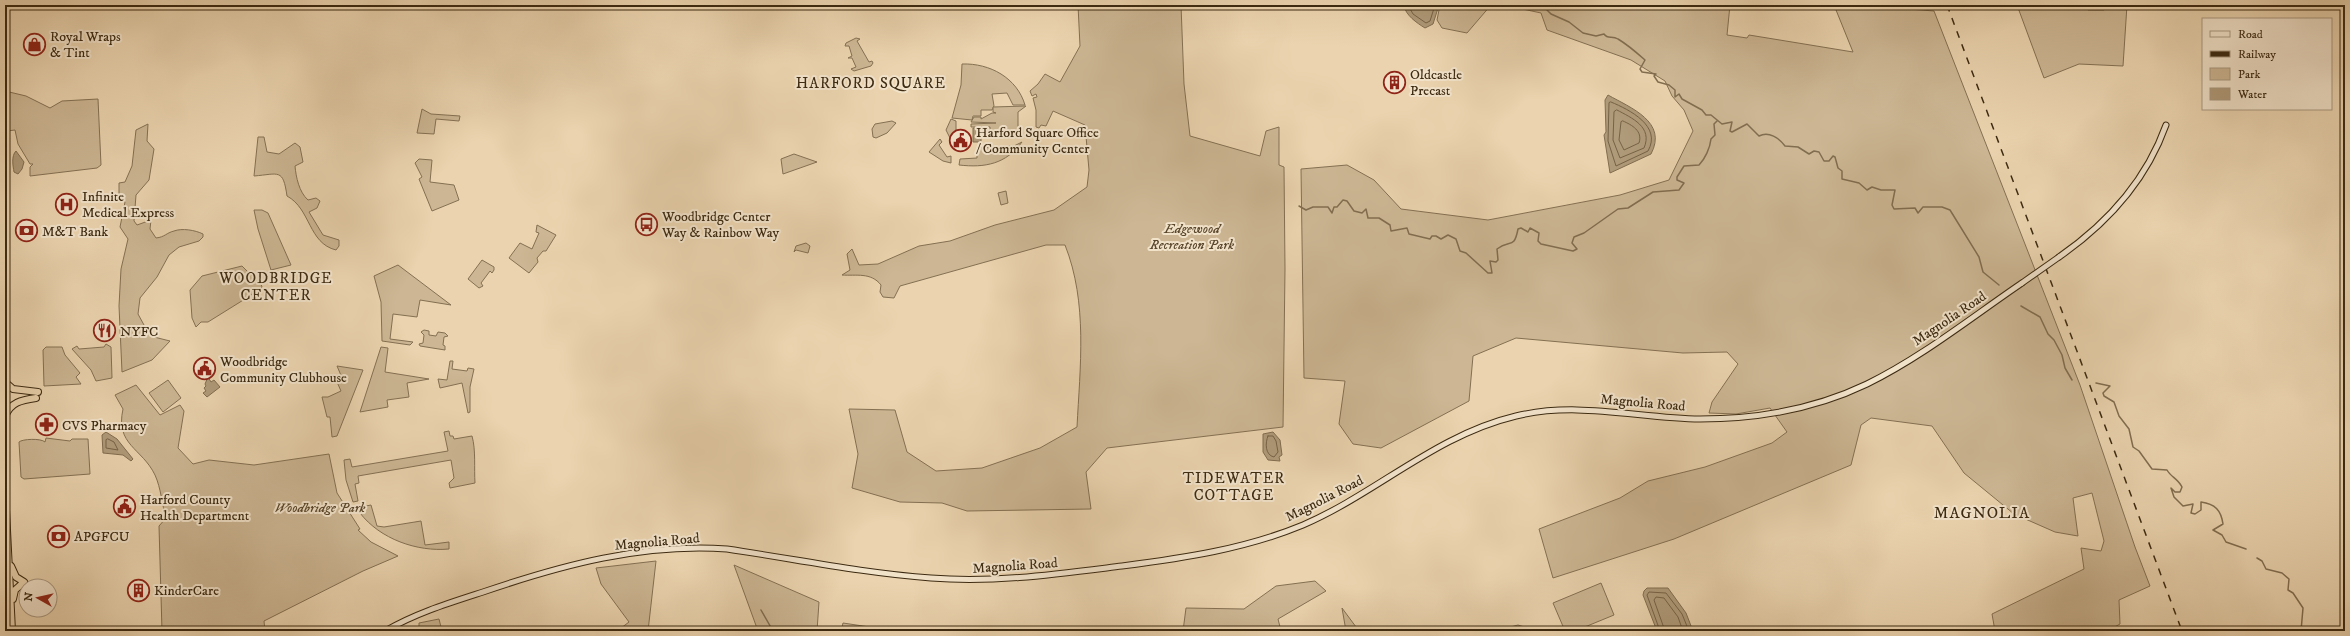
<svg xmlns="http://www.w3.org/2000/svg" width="2350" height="636" font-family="'IM FELL DW Pica',serif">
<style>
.green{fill:#ccb693;stroke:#847052}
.water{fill:#af9a79;stroke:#816d4f}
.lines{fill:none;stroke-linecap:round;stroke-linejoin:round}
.shore{stroke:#766245;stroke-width:1}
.stream{stroke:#816d4f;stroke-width:1.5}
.secondary-casing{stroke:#3c2a11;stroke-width:7}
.trunk-casing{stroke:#3c2a11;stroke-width:8}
.secondary{stroke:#f1e2ca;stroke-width:5}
.trunk{stroke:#ead3ae;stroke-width:6}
.rail{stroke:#3c2a11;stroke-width:1.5;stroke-dasharray:7 7;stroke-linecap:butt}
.secondary-bridge-casing{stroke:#3c2a11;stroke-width:7;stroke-linecap:butt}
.secondary-bridge{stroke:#f1e2ca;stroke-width:5}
.labels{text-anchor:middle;stroke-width:4;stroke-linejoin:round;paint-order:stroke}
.poi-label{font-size:14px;fill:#3c2a11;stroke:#f1e2ca;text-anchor:start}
.park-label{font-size:14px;font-style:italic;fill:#59462b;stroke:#f1e2ca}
.street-label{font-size:14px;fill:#3c2a11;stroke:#f1e2ca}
.neighbourhood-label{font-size:15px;letter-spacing:1px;fill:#3c2a11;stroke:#f1e2ca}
.quarter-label{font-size:16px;letter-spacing:1px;fill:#3c2a11;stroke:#f1e2ca}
</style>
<rect width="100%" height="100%" fill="#ead3ae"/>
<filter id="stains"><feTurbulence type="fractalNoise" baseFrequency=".005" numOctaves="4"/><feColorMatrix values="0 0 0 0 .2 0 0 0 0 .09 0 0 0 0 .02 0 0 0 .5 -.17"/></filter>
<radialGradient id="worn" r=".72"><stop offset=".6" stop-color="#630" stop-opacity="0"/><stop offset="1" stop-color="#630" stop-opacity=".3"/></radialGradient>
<g class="green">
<path d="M1078 5H1181L1184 84 1190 136 1260 156 1266 131 1279 127V165L1284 167 1285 269 1283 427 1107 448 1086 472 1091 509 967 511 942 503 900 502 852 488 858 454 849 409 895 410 907 452 936 471 982 468 1040 448 1077 427C1080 367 1088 303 1065 245H1046L900 286 894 298 883 297 880 292 881 285C871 272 856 276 842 275L850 270 847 254 852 249 859 265 878 264 919 246 950 241 995 225 1054 210 1087 187 1089 170 1085 125 1053 111 1046 126 1041 125 1039 128 1036 127V110L1033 98 1037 97 1036 94 1032 96 1030 91 1038 84 1045 74 1060 82 1080 46Z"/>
<path d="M1440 5H1491L1467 33 1442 28 1437 20Z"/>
<path d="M1504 5H1730L1727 35 1747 38 1749 35 1853 52 1834 5H1907L1909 9 1934 11 2080 385 2135 547 2150 586 2119 600 2120 624 2107 631H1995L1992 614 2084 569 2081 548 2101 551 2104 541 2092 493 2073 498 2078 536 2055 532 2014 514 1964 473 1932 426 1871 418 1861 425 1851 465 1674 539 1553 578 1539 529 1620 498 1648 481 1705 467 1772 443 1787 432 1770 408 1736 414 1709 413 1712 402 1738 364 1727 352 1683 353 1516 338 1473 356 1469 401 1381 448 1353 444 1339 424 1345 381 1304 378 1301 169 1347 165 1374 180 1401 209 1488 220 1620 195 1669 180 1693 131 1684 110 1672 96 1665 81 1631 60 1547 30 1541 13Z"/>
<path d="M2017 5H2084L2088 10H2104L2103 5H2127L2123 66 2079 64 2044 78Z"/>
<path d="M856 38 860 39 857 41 869 62 872 61 873 63 871 66 854 71 851 69 856 67 852 58H848L852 56 849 46H845L846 43Z"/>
<path d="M962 64C990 63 1017 78 1025 105H1013L1007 93 992 94 994 106 992 110H981V116H973L972 120 952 118 961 85Z"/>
<path d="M5 91 26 96 50 108 62 101 98 99 101 165 97 168 30 176V167L33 164H30L18 144 15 130 7 131 9 180 5 184Z"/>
<path d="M1026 106 1018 112V132H996V137H990V127H971V124L996 123 971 122 974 117H981V119L992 113H996L993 112V107Z"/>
<path d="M422 109 431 114 460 116 459 121 436 119 434 134 417 133Z"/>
<path d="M951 119 956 121V142L953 144 946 130Z"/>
<path d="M892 121 896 123 887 133 876 138 873 137 872 129 875 124Z"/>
<path d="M148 124 147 141 154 149 149 180 136 195 134 221 137 225 151 220 150 229 156 238C165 237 166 233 174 231 182 228 195 230 203 234V237L199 241 179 247 169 255 157 277 140 298 138 314 150 336 170 341 152 360 122 372 119 306 121 269 128 239 120 227 125 202 119 196V183L125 182 132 166 136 130Z"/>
<path d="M258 137H264L267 152 279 154 295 143 300 147 303 162 295 166C296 177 299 192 308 200L316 198 320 201 317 208 309 212 323 235 339 240V246L336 250C308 243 311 209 287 196 283 168 279 174 254 176Z"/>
<path d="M940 139 942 142 939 145 947 157 951 156V163L943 161 929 152Z"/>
<path d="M1022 142C1006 164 985 168 959 165L960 159 977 158V148L1014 146Z"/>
<path d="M794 154 817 162 783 174 781 159Z"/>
<path d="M419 159 432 160 430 182 454 185 459 200 432 211 419 179 422 177 415 163Z"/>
<path d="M1006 191 1008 203 1001 205 998 193Z"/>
<path d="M254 210H262L268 213 291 265 271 270 258 229Z"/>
<path d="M537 225 556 235 546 251H543L537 258 538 262 529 273 509 258 520 243 532 249 539 233 536 232Z"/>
<path d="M806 243 810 246 808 253 796 250 794 252 796 246Z"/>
<path d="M482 260 494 267V270L492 273 490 271 481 283 483 286 479 288 468 279Z"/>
<path d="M398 265 451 305 420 300 417 317 393 314 390 339 413 342 410 345 382 341 381 302 374 276Z"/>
<path d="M242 266 262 286 261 289 208 322H201L196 327 192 318 190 290 202 276Z"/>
<path d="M424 330 429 331V335L436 336 438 332 445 333 448 336 444 337 443 345 445 346V350L420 346 419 344 423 343 424 335 421 332Z"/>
<path d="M106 344 111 347 112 378 96 381 91 370 72 349 77 346 79 349 104 347Z"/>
<path d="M62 347 65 355 80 373 76 377 81 384 44 386 43 350 46 347Z"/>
<path d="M381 347 388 348 385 372 429 379 407 383 409 397 387 400 388 407 360 412Z"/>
<path d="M450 361H453L452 369 467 371 468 368 474 369 470 387V412L468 413 462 383 440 388 438 379 447 380Z"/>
<path d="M337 366 363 370 337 436 332 437 330 417H327L322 397H328L341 391 337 382 343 380Z"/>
<path d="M168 380 181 398 163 412 149 393Z"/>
<path d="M136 385 160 415 180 405 184 411 178 448 193 464 209 460 254 465 329 454 337 493 360 529 358 530 371 542 398 556 363 571 264 621 265 631H162L159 526 166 518C162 505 161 488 155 475 142 448 115 445 123 409L115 395Z"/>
<path d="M449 431 450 436H453L454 439 472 436C476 450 474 468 475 483L450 488 449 483 454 478 451 460 358 476 359 483 355 484 358 501 353 502 346 480 344 460 350 459 352 467 448 451 444 432Z"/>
<path d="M46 438 70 441 72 439H88L90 474 24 479 21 477 19 442C22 439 41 438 45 442Z"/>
<path d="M371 505 377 526 384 527 421 521 425 545 449 542V549C417 552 380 539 360 513L361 507Z"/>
<path d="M656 561 648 631H617L629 622 601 584 596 568Z"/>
<path d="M734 565 819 602 817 631H758Z"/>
<path d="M1315 581 1326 591 1278 619 1281 631H1183L1186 608 1244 609 1276 586Z"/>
<path d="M1601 583 1614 615 1575 631H1565L1553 603Z"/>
<path d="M1342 608 1359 631H1346Z"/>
<path d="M439 619 442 631H419V623Z"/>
<path d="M843 623 896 631H841Z"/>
<path d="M1518 625 1537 631 1499 630Z"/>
</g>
<g class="water">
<path d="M1404 5H1439L1433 24 1425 28C1417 23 1405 15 1404 5Z"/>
<path d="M1608 95C1631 108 1668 122 1651 154L1610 173 1604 135 1606 132 1605 100Z"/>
<path d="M973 128H987V132L981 133V142H973Z"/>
<path d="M16 151 24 162 22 169 18 174 14 172C13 166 11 156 16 151Z"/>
<path d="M208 377 211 382 214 380 220 387 207 397 203 393 206 391 204 388 206 386 205 384Z"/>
<path d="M106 432 117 439 133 459 131 461 123 455 103 453 102 435Z"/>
<path d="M1273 432 1280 440 1282 455 1279 457 1280 461 1268 460 1263 452V434Z"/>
<path d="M1647 588H1668L1686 613 1693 631H1657L1643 595 1644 591Z"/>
</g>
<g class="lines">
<g class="shore">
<path d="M1408 5 1413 14 1426 23 1430 21 1435 5"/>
<path d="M1611 102C1630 110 1662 126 1648 151L1616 166 1608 141 1609 103Z"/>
<path d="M1617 110C1632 118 1653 127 1644 148L1620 158 1613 140 1614 112Z"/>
<path d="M1623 121C1632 125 1643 131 1639 143L1624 150 1619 140 1621 122Z"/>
<path d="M1268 436H1273L1276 441 1278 452 1274 457C1265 455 1265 443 1268 436Z"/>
<path d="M108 439 114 442 118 450 106 448V440Z"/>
<path d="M1660 631 1647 595 1649 592 1666 593 1682 614 1689 631"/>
<path d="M1665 631 1654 600 1656 597 1664 598 1678 617 1683 631"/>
</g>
<g class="stream">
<path d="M1531 5 1545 8 1551 14 1569 22 1583 33 1596 36 1604 34C1608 40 1612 35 1618 39 1628 45 1636 52 1645 60L1640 69 1642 72 1656 74 1654 76 1658 82 1669 85 1675 90V97L1679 94 1682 99 1702 110 1706 115H1711L1722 124 1732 122 1730 131 1732 132 1747 124 1759 136C1769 131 1779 138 1785 146L1798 147 1809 154 1814 151 1819 152 1824 161H1829L1833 156 1835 157 1838 168 1842 171V179L1859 183 1867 190 1872 187 1881 190H1895L1892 205 1894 209 1915 208 1918 213 1923 207H1942L1950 210 1979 257 1983 272 1999 285"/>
<path d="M1299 206 1306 210 1313 207H1328L1332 213 1334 207H1337L1343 200 1347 201 1354 211 1362 213 1366 209 1368 218H1379L1390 225 1391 231 1407 228 1409 234 1430 239 1432 236H1436L1441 239 1448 235 1456 239 1460 251 1466 253 1488 273H1492L1490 261 1496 262 1498 260 1497 249C1510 239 1514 250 1518 229L1521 228 1528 232 1530 228 1539 233 1538 241 1541 244 1573 251 1577 249 1572 243 1574 237 1584 233 1618 209 1628 208 1653 192 1679 190 1684 183 1677 180V177L1684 166 1699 165C1705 159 1710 148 1711 139L1715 135 1714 124 1717 121"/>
<path d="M2021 306 2040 317 2048 334 2054 340 2062 355 2065 368 2072 380"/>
<path d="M2096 383 2110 386 2103 393 2104 396 2114 402 2119 416 2129 429 2133 447 2139 451 2152 469 2167 470C2171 477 2178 479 2182 487L2180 492H2175L2171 488 2174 497 2183 506 2193 504 2191 513 2195 514 2201 510V502C2215 504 2221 510 2223 524L2213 530 2222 535 2226 542 2246 549"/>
<path d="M2257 558 2262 561 2266 569 2282 573 2289 579 2288 590 2293 593 2303 608 2301 631"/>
<path d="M761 610 773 631"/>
</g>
<defs>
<g id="secondary">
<path d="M2059 257C2108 223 2146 181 2166 125"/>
<path d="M385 631C416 613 449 603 483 592 562 565 643 543 727 549 795 559 863 573 931 578 996 583 1058 574 1122 566 1184 558 1245 549 1303 525 1377 493 1436 435 1516 416 1577 401 1638 418 1700 419 1757 419 1815 409 1867 384 1922 357 1972 317 2022 283"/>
</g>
<g id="trunk">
<path d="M5 210V209"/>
<path d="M5 382 13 389 38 392"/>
<path d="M5 417C10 402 22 400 36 398"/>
<path d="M5 490 12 631"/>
<path d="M11 566 16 577 24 582 15 590 13 599"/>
</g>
</defs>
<use href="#secondary" class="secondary-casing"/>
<use href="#trunk" class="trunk-casing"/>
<use href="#secondary" class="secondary"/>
<use href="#trunk" class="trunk"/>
<path class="rail" d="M1947 5 2182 631"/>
<defs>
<path id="secondary-bridge" d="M2022 283 2059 257"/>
</defs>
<use href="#secondary-bridge" class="secondary-bridge-casing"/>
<use href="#secondary-bridge" class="secondary-bridge"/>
</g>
<defs>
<symbol id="shop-ring" viewBox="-11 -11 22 22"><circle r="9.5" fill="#f1e2ca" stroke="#8f2418" stroke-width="1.5"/><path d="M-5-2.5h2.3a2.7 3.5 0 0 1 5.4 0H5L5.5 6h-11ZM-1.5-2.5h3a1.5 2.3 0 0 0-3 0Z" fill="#8f2418"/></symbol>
<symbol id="building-ring" viewBox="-11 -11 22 22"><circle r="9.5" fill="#f1e2ca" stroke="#8f2418" stroke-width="1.5"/><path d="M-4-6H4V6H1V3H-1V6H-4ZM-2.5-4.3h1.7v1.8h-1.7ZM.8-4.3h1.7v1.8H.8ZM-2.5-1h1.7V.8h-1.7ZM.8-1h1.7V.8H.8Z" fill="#8f2418"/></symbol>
<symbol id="civic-ring" viewBox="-11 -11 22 22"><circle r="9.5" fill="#f1e2ca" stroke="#8f2418" stroke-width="1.5"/><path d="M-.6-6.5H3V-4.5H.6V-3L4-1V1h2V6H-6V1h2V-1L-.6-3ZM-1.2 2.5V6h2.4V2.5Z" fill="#8f2418"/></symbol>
<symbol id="hospital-ring" viewBox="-11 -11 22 22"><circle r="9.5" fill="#f1e2ca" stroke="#8f2418" stroke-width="1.5"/><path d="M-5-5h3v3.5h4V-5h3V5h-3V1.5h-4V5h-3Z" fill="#8f2418"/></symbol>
<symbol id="bus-ring" viewBox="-11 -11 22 22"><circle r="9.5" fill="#f1e2ca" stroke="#8f2418" stroke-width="1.5"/><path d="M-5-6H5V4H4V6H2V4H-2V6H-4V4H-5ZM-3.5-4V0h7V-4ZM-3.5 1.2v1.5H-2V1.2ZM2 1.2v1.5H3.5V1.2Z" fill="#8f2418"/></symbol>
<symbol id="bank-ring" viewBox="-11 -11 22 22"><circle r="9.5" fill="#f1e2ca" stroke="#8f2418" stroke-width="1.5"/><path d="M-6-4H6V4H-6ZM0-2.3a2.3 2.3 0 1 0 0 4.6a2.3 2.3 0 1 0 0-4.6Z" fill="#8f2418"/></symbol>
<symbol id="restaurant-ring" viewBox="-11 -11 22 22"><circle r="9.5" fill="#f1e2ca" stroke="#8f2418" stroke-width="1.5"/><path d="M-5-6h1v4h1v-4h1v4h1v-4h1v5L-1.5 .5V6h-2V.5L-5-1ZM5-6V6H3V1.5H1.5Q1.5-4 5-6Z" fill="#8f2418"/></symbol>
<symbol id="pharmacy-ring" viewBox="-11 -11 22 22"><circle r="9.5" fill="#f1e2ca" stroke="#8f2418" stroke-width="1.5"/><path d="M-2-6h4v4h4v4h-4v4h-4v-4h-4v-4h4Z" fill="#8f2418"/></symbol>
</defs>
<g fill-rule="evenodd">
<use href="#shop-ring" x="22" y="32" width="25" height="25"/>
<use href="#building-ring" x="1382" y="70" width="25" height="25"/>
<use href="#civic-ring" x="948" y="128" width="25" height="25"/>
<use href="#hospital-ring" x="54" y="192" width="25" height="25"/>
<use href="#bus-ring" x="634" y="212" width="25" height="25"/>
<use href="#bank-ring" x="14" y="218" width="25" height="25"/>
<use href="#restaurant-ring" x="92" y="318" width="25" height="25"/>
<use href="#civic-ring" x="192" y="356" width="25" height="25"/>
<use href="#pharmacy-ring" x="34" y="412" width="25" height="25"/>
<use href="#civic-ring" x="112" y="494" width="25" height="25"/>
<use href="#bank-ring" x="46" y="524" width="25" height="25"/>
<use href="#building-ring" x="126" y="578" width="25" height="25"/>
</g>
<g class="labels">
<g class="poi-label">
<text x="50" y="41">Royal Wraps<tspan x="50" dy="16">&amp; Tint</tspan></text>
<text x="1410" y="79">Oldcastle<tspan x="1410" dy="16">Precast</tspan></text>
<text x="976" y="137">Harford Square Office<tspan x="976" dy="16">/ Community Center</tspan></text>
<text x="82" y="201">Infinite<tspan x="82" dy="16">Medical Express</tspan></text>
<text x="662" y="221">Woodbridge Center<tspan x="662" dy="16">Way &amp; Rainbow Way</tspan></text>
<text x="42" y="236">M&amp;T Bank</text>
<text x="120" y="336">NYFC</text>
<text x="220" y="366">Woodbridge<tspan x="220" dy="16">Community Clubhouse</tspan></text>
<text x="62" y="430">CVS Pharmacy</text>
<text x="140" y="504">Harford County<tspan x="140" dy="16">Health Department</tspan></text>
<text x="74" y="541">APGFCU</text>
<text x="154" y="595">KinderCare</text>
</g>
<g class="park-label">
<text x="1192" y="233">Edgewood<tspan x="1192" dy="16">Recreation Park</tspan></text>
<text x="320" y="512">Woodbridge Park</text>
</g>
<g class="street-label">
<text transform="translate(1949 318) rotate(-34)" y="5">Magnolia Road</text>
<text transform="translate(1643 402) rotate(5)" y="5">Magnolia Road</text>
<text transform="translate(1324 498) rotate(-27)" y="5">Magnolia Road</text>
<text transform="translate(657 541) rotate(-5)" y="5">Magnolia Road</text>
<text transform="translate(1015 565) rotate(-4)" y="5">Magnolia Road</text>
</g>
<g class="neighbourhood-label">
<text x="871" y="88">HARFORD SQUARE</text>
<text x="276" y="283">WOODBRIDGE<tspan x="276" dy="17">CENTER</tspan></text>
<text x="1234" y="483">TIDEWATER<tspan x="1234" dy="17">COTTAGE</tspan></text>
</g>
<g class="quarter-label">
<text x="1982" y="518">MAGNOLIA</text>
</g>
</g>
<rect width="2350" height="636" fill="none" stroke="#ead3ae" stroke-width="20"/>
<rect x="6" y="6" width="2338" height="624" fill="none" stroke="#3c2a11" stroke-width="2"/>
<rect x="10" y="10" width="2330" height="616" fill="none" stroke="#3c2a11"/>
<rect x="2202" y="18" width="130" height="92" fill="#f1e2ca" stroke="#a99880"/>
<rect x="2210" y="31" width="20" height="6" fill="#f1e2ca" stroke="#a99880"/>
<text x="2238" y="38" font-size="12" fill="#3c2a11">Road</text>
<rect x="2210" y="51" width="20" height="6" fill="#3c2a11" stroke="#a99880"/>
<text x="2238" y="58" font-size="12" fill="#3c2a11">Railway</text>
<rect x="2210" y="68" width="20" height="12" fill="#ccb693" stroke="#a99880"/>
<text x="2238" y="78" font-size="12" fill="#3c2a11">Park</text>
<rect x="2210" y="88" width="20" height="12" fill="#af9a79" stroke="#a99880"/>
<text x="2238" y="98" font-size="12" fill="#3c2a11">Water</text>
<g transform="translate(38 598) rotate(278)"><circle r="19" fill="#f1e2ca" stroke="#a99880"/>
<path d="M0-3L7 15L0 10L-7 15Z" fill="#8f2418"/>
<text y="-6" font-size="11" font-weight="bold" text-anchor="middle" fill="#3c2a11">N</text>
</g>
<rect width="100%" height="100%" filter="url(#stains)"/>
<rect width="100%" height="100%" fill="url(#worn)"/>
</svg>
